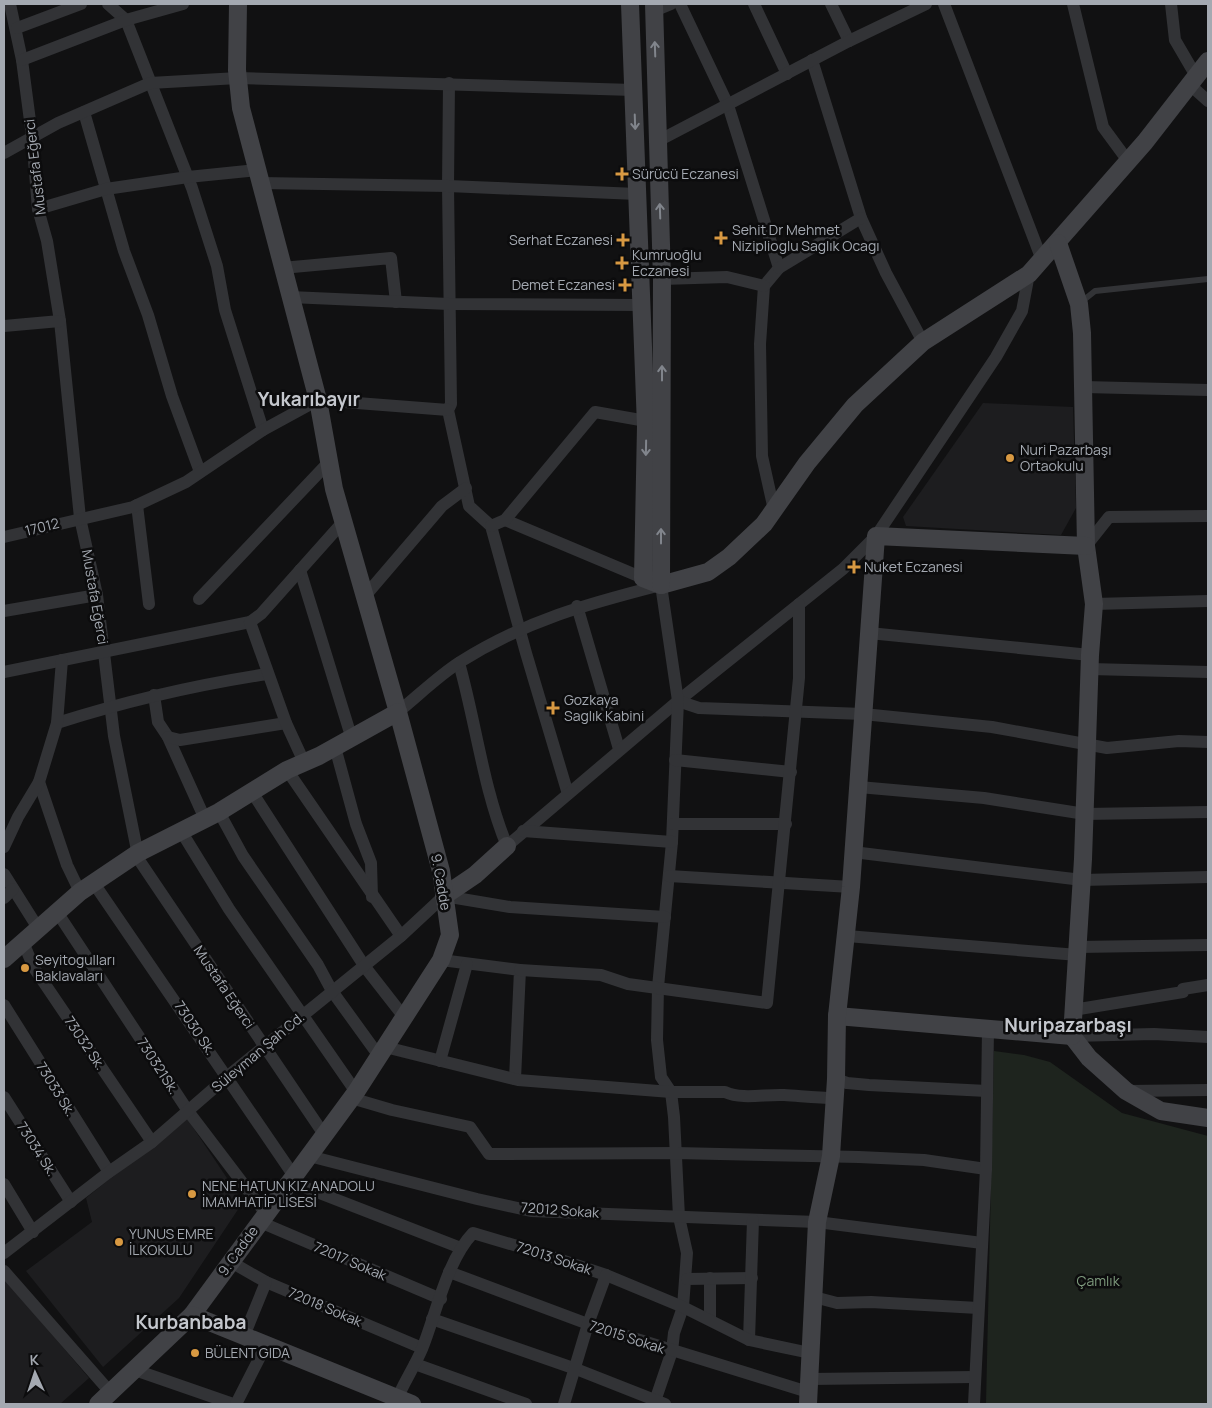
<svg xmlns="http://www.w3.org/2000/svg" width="1212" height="1408" font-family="Manrope,sans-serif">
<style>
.built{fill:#1d1d1f}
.green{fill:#1e241e}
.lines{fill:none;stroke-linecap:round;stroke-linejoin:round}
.lane{stroke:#323336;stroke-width:6}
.street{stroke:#323336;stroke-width:12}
.secondary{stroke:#414246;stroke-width:18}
.oneway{stroke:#81858c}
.poi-dot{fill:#d89942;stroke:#0c0c0d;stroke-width:2}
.labels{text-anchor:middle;stroke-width:5;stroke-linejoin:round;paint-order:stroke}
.street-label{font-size:14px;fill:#a4a9b1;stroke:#0c0c0d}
.poi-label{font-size:14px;fill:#a4a9b1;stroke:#0c0c0d;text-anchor:start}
.park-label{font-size:14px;fill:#7e9a7d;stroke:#0c0c0d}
.district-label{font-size:19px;font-weight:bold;fill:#c4c7cd;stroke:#0c0c0d}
</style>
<rect width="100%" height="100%" fill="#111112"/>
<g class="built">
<path d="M983 403 1073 407 1076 508 1061 535 906 526 903 517Z"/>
<path d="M186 1117 243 1202 179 1298 103 1367 26 1271 92 1222 86 1198Z"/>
<path d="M4 1278 89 1378 60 1404H4Z"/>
</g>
<path class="green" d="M994 1051 1024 1055 1050 1062 1122 1113 1208 1136V1404H986Z"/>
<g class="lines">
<path class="lane" d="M1080 303 1095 291 1208 279"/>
<g class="street">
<path d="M10 4 22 60 32 136 38 209 47 241 60 321 80 518 97 595 114 736 139 860 325 1136"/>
<path d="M108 4 126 20 192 188 217 266 225 310 263 430"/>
<path d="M680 4 728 105 779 268 764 286 760 344 762 456 774 510"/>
<path d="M754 4 787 74"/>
<path d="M831 4 849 41"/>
<path d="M944 4 1042 260"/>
<path d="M1073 4 1103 127 1128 161"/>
<path d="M1171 4 1175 40 1196 76"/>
<path d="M654 11 671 4"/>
<path d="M17 28 81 4"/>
<path d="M22 60 126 20 183 4"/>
<path d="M812 60 861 218 886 273 923 342"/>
<path d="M449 83 448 186 451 404 448 410 469 506 491 526 526 653 568 794"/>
<path d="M1189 84 1208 101"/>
<path d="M84 112 124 251 148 315 172 396 200 472"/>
<path d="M658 141 849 41 926 4"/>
<path d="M4 153 58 123 150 83 238 78 633 90"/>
<path d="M260 183 448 186 637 194"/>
<path d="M38 209 106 189 188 177 257 170"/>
<path d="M282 268 391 258 396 302"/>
<path d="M779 268 861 218"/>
<path d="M662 279 727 277 764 286"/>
<path d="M290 297 449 304 641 305"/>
<path d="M4 326 60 321"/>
<path d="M1084 387 1208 390"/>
<path d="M137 505 149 604"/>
<path d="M505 520 643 578"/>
<path d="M491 526 505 520 595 412 646 421"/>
<path d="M4 537 133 507 186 482 263 430 318 400 448 410"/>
<path d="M1086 546 1109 517 1208 516"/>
<path d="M300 570 351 736"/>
<path d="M365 596 442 506 466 488"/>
<path d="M199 599 329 462"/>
<path d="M1094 604 1208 601"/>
<path d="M577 606 619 749"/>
<path d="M4 611 97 595"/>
<path d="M869 633 1090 655"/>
<path d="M459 663C476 723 483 788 507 846L678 701 843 569 876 536 996 357 1022 311 1029 274"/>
<path d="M1090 669 1208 672"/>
<path d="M4 672 250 622"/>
<path d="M154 695 158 722 168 737 205 819"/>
<path d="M678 701 699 708 863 714 992 727 1107 748 1179 741 1208 742"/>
<path d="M398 712C418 696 438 676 460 662 527 620 587 604 661 585L678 701 672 842 658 987 657 1040 661 1077 671 1092 674 1117 679 1217 687 1253 683 1307 674 1333 672 1351 654 1404"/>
<path d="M57 723C126 701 195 685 267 674"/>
<path d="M168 737 180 740 286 723"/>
<path d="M335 747 356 824 371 863 372 897"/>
<path d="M675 760 791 772"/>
<path d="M304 762 286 723 250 622 261 614 343 522"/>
<path d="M287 770 401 936"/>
<path d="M39 782 67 865 80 892"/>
<path d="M859 787 984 798 1085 814 1208 812"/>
<path d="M252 792 365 967 404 1017"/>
<path d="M219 812 243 856 318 965 332 991 379 1056"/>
<path d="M673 824H786"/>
<path d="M181 831 229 909 356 1092"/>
<path d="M523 831 672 842"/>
<path d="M4 847 18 817 39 782 57 723 62 660"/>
<path d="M853 852 1082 880 1208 877"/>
<path d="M4 874 38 928"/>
<path d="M669 876 851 887"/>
<path d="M93 882 294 1176"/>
<path d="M4 898 13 889"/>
<path d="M57 912 188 1111 266 1214"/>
<path d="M847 936 1078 955"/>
<path d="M23 942 34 968 152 1142"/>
<path d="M1078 947 1208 945"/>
<path d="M441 960 520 970 515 1079"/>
<path d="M520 970 601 975 628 984 767 1003 799 678V604"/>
<path d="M4 1005 109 1172"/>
<path d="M1073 1010 1183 992V989L1208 985"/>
<path d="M1072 1036 1154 1034 1208 1037"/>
<path d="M385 1047 518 1080 671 1092H725C743 1100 764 1094 784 1095 801 1096 817 1098 835 1098"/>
<path d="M440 1061 467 964"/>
<path d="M836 1079 847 1083 869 1085 987 1091"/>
<path d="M1128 1091 1208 1090"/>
<path d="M4 1097 71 1202"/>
<path d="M351 1098 392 1110 470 1127 489 1154 676 1153 859 1157 924 1160 986 1169"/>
<path d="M309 1156 477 1199 531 1211 817 1222 982 1243"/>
<path d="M291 1182 461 1248"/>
<path d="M4 1184 33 1232"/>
<path d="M260 1222 441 1299"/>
<path d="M4 1253 109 1172 152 1142 228 1076 401 936 444 896 510 907 665 917"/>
<path d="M231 1262 266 1282 422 1348"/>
<path d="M4 1271 111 1393"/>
<path d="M449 1272 588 1324 808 1392"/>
<path d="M710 1278V1319"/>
<path d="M687 1279 752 1278"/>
<path d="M814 1297 837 1303 871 1302 978 1308"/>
<path d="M432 1319 576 1369 665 1404"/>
<path d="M244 1336 266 1282"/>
<path d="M749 1340 753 1220"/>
<path d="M415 1364 526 1404"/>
<path d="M135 1370 233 1404"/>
<path d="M810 1379 974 1377"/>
<path d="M236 1404 266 1345"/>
<path d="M395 1404C402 1385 414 1368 422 1349 436 1314 447 1260 473 1233L534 1251 606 1275 683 1307 749 1340 810 1353"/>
<path d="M564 1404 588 1324 606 1275"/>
<path d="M974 1404 986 1169 988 1029"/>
</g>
<g class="secondary">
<path d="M238 4 237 70 241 108 318 400 334 489 398 712"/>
<path d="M630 4 646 426 643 578 661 585 708 572 729 557 764 524 807 463 855 405 923 342 1029 274 1145 142 1208 61"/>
<path d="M654 4 662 279 661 585"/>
<path d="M1058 243 1079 304 1082 333 1086 546 1094 604 1090 655 1083 859 1072 1036 1089 1058 1126 1091 1161 1111 1208 1118"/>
<path d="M444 896 475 875 507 846"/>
<path d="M4 959 80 892 138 853 219 812 287 770 319 756 398 712 441 871 450 935 441 960 356 1092 192 1315 98 1404"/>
<path d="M837 1016 1072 1036"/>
<path d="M192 1315 412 1404"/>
<path d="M808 1404 817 1222 831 1156 836 1079 837 1016 851 887 876 536 1086 546"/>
</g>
</g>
<defs><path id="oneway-shaft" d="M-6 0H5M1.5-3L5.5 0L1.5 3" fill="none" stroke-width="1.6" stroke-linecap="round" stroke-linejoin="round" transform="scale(1.25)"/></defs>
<g class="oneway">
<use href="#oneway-shaft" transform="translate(655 49) rotate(-92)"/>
<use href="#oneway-shaft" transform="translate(635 122) rotate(88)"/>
<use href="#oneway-shaft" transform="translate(660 211) rotate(-92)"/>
<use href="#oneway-shaft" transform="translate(662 373) rotate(-90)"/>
<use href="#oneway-shaft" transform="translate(646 448) rotate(91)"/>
<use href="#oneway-shaft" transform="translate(661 536) rotate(-90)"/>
</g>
<g class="poi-dot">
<path d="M619.5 166.5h5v5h5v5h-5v5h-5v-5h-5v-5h5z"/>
<path d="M718.5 230.5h5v5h5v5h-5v5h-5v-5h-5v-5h5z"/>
<path d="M620.5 232.5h5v5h5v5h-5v5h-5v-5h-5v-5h5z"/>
<path d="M619.5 255.5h5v5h5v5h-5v5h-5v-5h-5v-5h5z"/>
<path d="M622.5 277.5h5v5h5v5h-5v5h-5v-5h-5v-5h5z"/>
<circle cx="1010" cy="458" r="5"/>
<path d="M851.5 559.5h5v5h5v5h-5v5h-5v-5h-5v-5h5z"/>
<path d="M550.5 700.5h5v5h5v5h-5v5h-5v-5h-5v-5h5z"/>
<circle cx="25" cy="968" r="5"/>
<circle cx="192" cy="1194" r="5"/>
<circle cx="119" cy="1242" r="5"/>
<circle cx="195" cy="1353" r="5"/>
</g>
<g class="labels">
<g class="street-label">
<text transform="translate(35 167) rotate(-97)" y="5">Mustafa Eğerci</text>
<text transform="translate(42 527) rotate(-14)" y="5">17012</text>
<text transform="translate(95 597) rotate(80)" y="5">Mustafa Eğerci</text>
<text transform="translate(441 882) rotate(80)" y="5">9. Cadde</text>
<text transform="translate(224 987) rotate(56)" y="5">Mustafa Eğerci</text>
<text transform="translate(195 1028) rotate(56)" y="5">73030 Sk.</text>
<text transform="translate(85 1043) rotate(56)" y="5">73032 Sk.</text>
<text transform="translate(258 1052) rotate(-40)" y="5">Süleyman Şah Cd.</text>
<text transform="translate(158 1066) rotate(57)" y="5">730321Sk.</text>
<text transform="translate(56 1089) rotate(58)" y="5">73033 Sk.</text>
<text transform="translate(37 1149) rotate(57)" y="5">73034 Sk.</text>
<text transform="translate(560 1210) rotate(4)" y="5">72012 Sokak</text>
<text transform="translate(238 1251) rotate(-54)" y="5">9. Cadde</text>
<text transform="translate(554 1258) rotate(18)" y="5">72013 Sokak</text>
<text transform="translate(350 1261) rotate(23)" y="5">72017 Sokak</text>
<text transform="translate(325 1307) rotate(23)" y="5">72018 Sokak</text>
<text transform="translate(627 1337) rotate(18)" y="5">72015 Sokak</text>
</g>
<g class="poi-label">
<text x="632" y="179">Sürücü Eczanesi</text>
<text x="732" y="235">Sehit Dr Mehmet<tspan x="732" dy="16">Niziplioglu Saglık Ocagı</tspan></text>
<text x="613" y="245" text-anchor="end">Serhat Eczanesi</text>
<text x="632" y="260">Kumruoğlu<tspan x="632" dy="16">Eczanesi</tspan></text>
<text x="615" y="290" text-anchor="end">Demet Eczanesi</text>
<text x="1020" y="455">Nuri Pazarbaşı<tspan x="1020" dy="16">Ortaokulu</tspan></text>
<text x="864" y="572">Nuket Eczanesi</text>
<text x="564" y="705">Gozkaya<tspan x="564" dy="16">Saglık Kabini</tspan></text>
<text x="35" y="965">Seyitogulları<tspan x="35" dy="16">Baklavaları</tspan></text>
<text x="202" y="1191">NENE HATUN KIZ ANADOLU<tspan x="202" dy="16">İMAMHATİP LİSESİ</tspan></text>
<text x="129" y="1239">YUNUS EMRE<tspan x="129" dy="16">İLKOKULU</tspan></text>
<text x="205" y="1358">BÜLENT GIDA</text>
</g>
<g class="park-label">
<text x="1098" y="1286">Çamlık</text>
</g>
<g class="district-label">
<text x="309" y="406">Yukarıbayır</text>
<text x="1068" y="1032">Nuripazarbaşı</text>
<text x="191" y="1329">Kurbanbaba</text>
</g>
</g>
<rect width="1212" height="1408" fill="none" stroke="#a4a9b1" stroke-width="10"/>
<g transform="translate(35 1373) rotate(357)" stroke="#0c0c0d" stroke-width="4" paint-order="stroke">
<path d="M0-4L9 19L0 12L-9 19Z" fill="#a4a9b1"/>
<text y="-8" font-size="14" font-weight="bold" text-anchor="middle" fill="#a4a9b1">K</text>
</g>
</svg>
